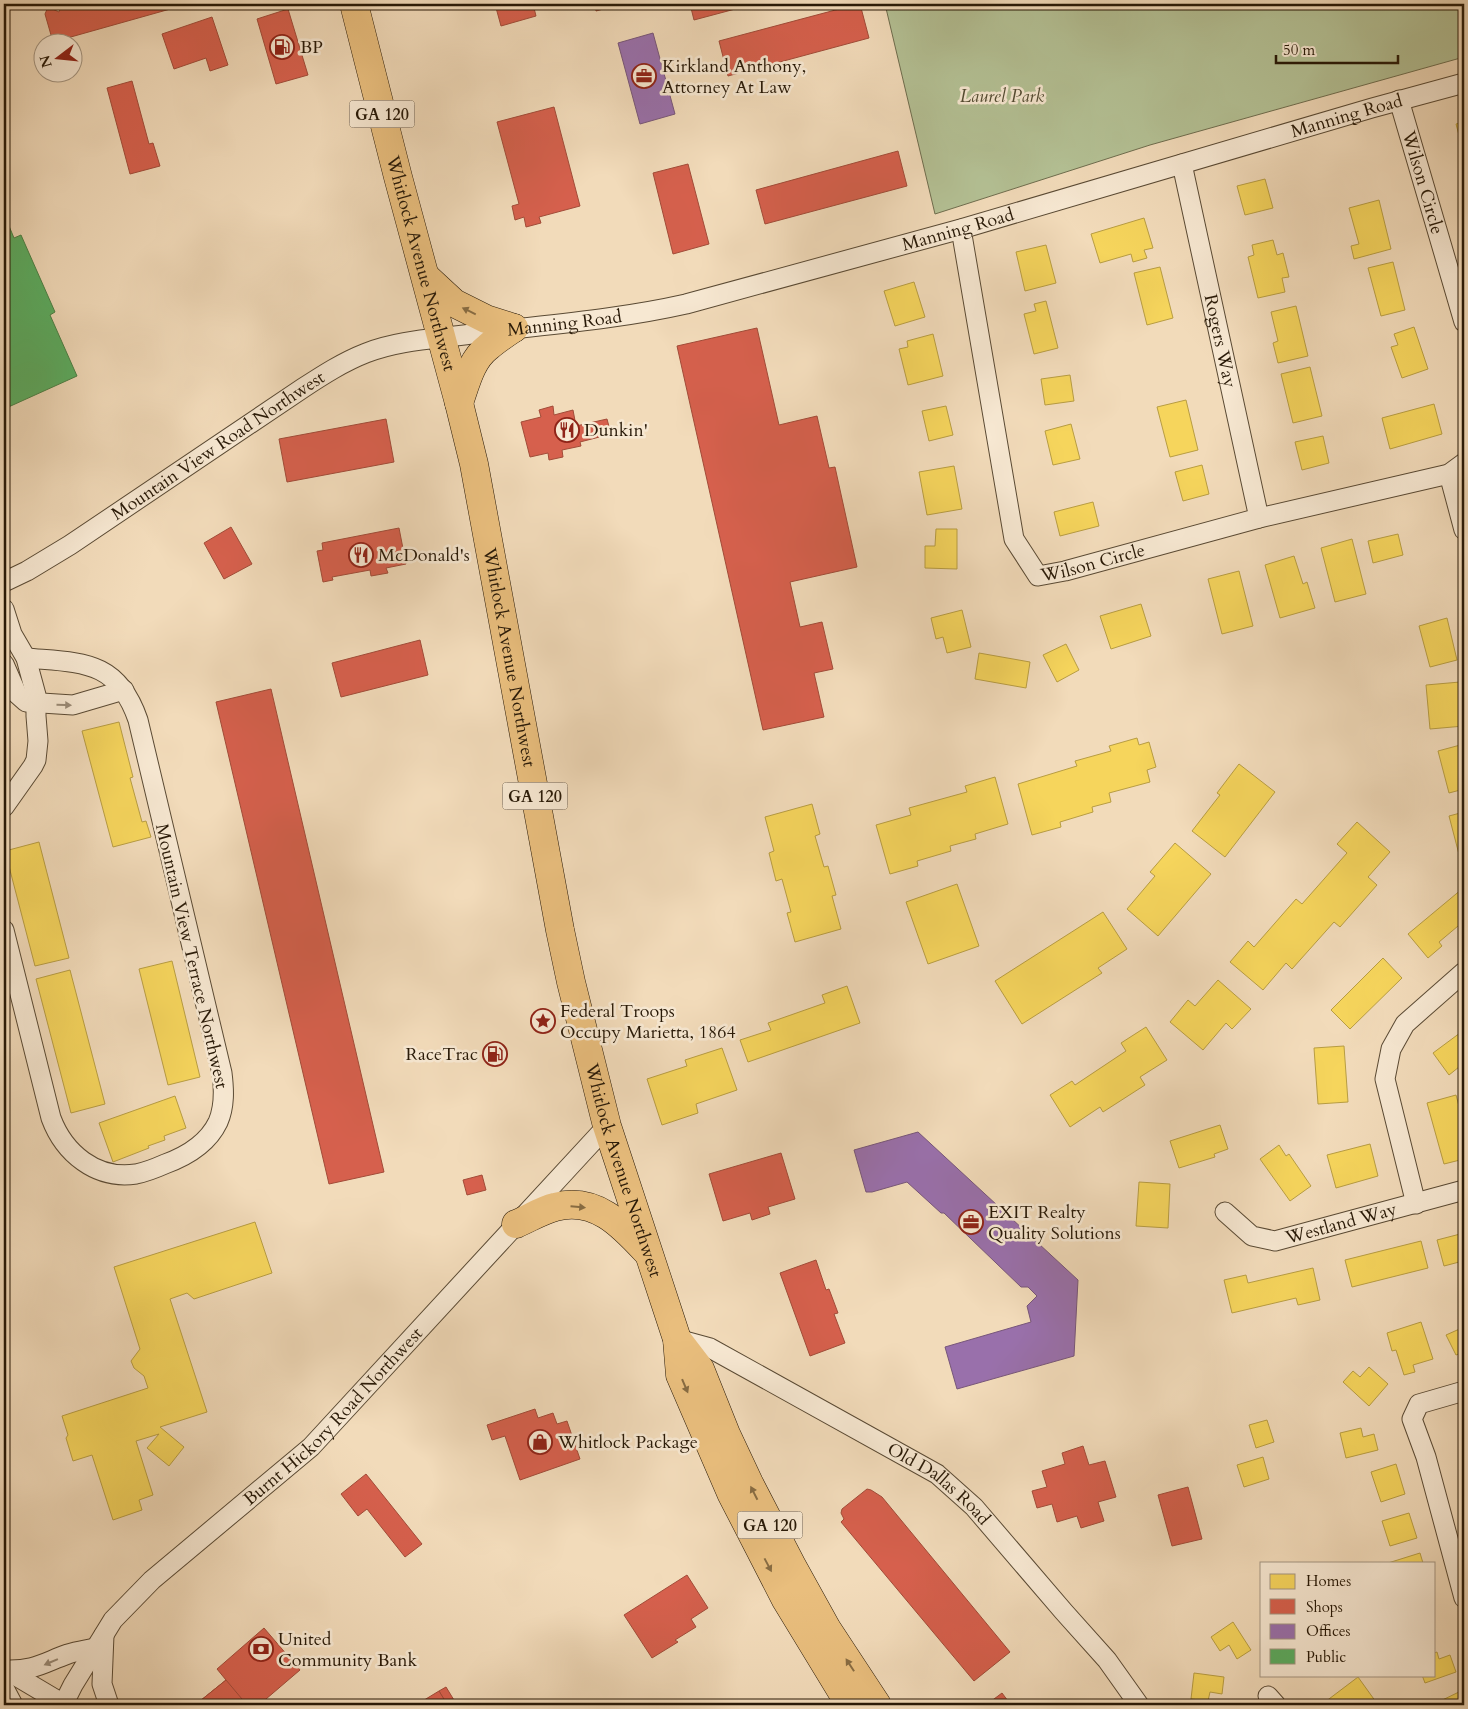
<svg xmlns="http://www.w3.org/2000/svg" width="1468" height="1709" font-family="Cardo,serif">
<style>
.green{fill:#b4c195;stroke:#6e6d4e}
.homes{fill:#f6d55c;stroke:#b89d42}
.shops{fill:#d6604d;stroke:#a24b38}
.offices{fill:#9970ab;stroke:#77567a}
.public{fill:#5aae61;stroke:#4b8146}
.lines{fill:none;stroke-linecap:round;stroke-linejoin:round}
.minor-casing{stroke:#5a4a34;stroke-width:21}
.highway-casing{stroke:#281907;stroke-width:29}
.minor{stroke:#f7e8d2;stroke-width:19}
.highway{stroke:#e9be7d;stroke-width:28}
.oneway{fill:#886c42}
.oneway2{fill:#9a8b77}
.labels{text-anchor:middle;stroke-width:5;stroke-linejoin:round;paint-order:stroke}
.shield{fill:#f7e8d2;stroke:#665744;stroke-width:1}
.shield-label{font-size:16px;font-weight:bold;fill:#281907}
.poi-label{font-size:18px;fill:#281907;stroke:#f7e8d2;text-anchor:start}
.park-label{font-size:18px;font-style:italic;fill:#524b32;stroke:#f7e8d2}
.street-label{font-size:18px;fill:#281907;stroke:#f7e8d2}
</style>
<rect width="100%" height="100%" fill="#f2dbba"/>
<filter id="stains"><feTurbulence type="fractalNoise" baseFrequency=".004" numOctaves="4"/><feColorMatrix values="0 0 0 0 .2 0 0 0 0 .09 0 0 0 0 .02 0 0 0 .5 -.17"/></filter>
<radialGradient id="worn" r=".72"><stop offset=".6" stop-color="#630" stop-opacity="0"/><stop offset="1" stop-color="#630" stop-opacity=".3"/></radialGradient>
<path class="green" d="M885 4H1464V57L1150 145 935 214Z"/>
<g class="homes">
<path d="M1464 122V154L1456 124Z"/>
<path d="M1265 179 1273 208 1245 215 1237 186Z"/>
<path d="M1379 200 1391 249 1354 259 1351 246 1359 244 1349 208Z"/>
<path d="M1144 218 1153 248 1144 250 1147 258 1133 262 1131 254 1100 263 1091 234Z"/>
<path d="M1273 240 1277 255 1283 253 1289 277 1282 278 1285 292 1258 298 1248 257 1254 255 1252 245Z"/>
<path d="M1046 245 1056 283 1025 291 1016 252Z"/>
<path d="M1393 262 1405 310 1381 316 1368 268Z"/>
<path d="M1160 267 1173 318 1147 325 1134 273Z"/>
<path d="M914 282 925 317 895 326 884 291Z"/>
<path d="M1046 301 1058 348 1034 354 1024 314 1036 311 1034 304Z"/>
<path d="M1296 306 1308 356 1278 363 1273 343 1278 341 1271 312Z"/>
<path d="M1414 327 1428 369 1402 378 1391 347 1398 345 1394 334Z"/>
<path d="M933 334 943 376 908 385 899 349 908 347 907 341Z"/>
<path d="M1310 367 1322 416 1293 423 1281 374Z"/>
<path d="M1070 375 1074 401 1045 405 1041 379Z"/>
<path d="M1186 400 1198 450 1170 457 1157 407Z"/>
<path d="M1434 404 1442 434 1390 449 1382 418Z"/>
<path d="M946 406 953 435 929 441 922 411Z"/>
<path d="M1071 424 1080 459 1053 465 1045 431Z"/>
<path d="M1323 436 1329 463 1302 470 1295 442Z"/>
<path d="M1202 465 1209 494 1183 501 1175 472Z"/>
<path d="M954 466 962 509 927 515 919 472Z"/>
<path d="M1093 502 1099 526 1060 536 1054 512Z"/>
<path d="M936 529H957V569L925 568V546H935Z"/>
<path d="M1398 534 1403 555 1373 563 1368 541Z"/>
<path d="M1352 539 1366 594 1335 602 1321 548Z"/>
<path d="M1294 556 1303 584 1307 582 1315 608 1280 618 1265 565Z"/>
<path d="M1239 571 1253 626 1222 634 1208 579Z"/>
<path d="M1141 604 1151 636 1111 649 1100 616Z"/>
<path d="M962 610 971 647 947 653 943 637 936 639 931 618Z"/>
<path d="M1447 618 1457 660 1430 667 1419 626Z"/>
<path d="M1066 644 1079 670 1057 682 1043 655Z"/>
<path d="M979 653 1030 662 1026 688 975 679Z"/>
<path d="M1460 682 1464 726 1430 729 1426 685Z"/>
<path d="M119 722 133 777 130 778 142 822 146 821 151 837 113 847 82 731Z"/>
<path d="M1137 738 1139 745 1149 742 1156 767 1147 770 1150 782 1109 793 1111 802 1092 807 1093 812 1060 822 1061 827 1032 835 1018 784 1077 766 1075 761 1111 751 1109 746Z"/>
<path d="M1464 744V789L1449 793 1438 751Z"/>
<path d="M1239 764 1275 792 1225 857 1192 831 1220 795 1217 793Z"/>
<path d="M995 777 1008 824 975 834 976 839 950 846 951 851 917 861 918 866 890 874 876 825 911 815 909 808 967 792 965 786Z"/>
<path d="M812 804 820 834 815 836 824 867 828 866 836 895 832 896 841 929 795 942 787 913 791 912 782 879 776 881 769 853 774 851 765 817Z"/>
<path d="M1464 812V861L1461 862 1449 816Z"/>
<path d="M1357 822 1390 852 1368 877 1377 885 1340 927 1334 922 1292 969 1286 963 1263 990 1230 962 1248 941 1254 947 1296 899 1302 904 1347 853 1337 844Z"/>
<path d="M39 842 69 958 35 966 5 851Z"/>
<path d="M1175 843 1211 874 1158 936 1127 909 1155 876 1150 872Z"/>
<path d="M957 884 979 946 928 964 906 902Z"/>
<path d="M1462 889 1464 892V921L1439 942 1442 946 1428 958 1408 934Z"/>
<path d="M1103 912 1127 949 1098 968 1102 973 1022 1024 995 981Z"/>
<path d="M1383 958 1402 978 1350 1029 1331 1010Z"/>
<path d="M172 961 200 1077 168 1085 139 969Z"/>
<path d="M70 970 105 1104 71 1113 36 979Z"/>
<path d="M1218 980 1251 1009 1232 1029 1226 1023 1203 1050 1170 1022 1188 1000 1195 1006Z"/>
<path d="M847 986 860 1023 748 1062 740 1040 771 1030 768 1023 825 1003 822 995Z"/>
<path d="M1146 1027 1167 1060 1140 1077 1145 1085 1103 1112 1100 1107 1070 1127 1050 1095 1072 1081 1075 1085 1126 1051 1121 1043Z"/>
<path d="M1464 1030V1063L1449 1075 1433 1053Z"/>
<path d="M1344 1046 1348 1102 1318 1104 1314 1048Z"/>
<path d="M722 1048 737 1090 696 1104 698 1113 662 1125 647 1079 687 1066 685 1060Z"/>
<path d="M1456 1095 1464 1125V1159L1444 1164 1427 1103Z"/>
<path d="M175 1096 186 1128 164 1136 165 1140 148 1146 149 1148 113 1162 99 1123Z"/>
<path d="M1220 1125 1228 1149 1214 1154 1215 1157 1179 1168 1170 1141Z"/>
<path d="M1370 1144 1378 1176 1336 1188 1327 1155Z"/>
<path d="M1279 1145 1286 1156 1289 1154 1311 1186 1290 1201 1260 1159Z"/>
<path d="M1139 1182 1170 1184 1168 1228 1136 1226Z"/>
<path d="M255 1222 272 1273 194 1299 187 1293 170 1299 207 1412 160 1427 184 1447 169 1466 147 1448 159 1434 136 1441 153 1495 139 1500 142 1510 113 1520 92 1455 73 1461 66 1438 68 1435 62 1416 148 1388 144 1376 134 1368 131 1361 140 1349 114 1267Z"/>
<path d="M1464 1233V1266L1463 1261 1444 1266 1437 1240Z"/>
<path d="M1421 1241 1428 1268 1352 1287 1345 1260Z"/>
<path d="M1313 1268 1320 1300 1298 1305 1296 1298 1232 1313 1224 1280 1246 1275 1248 1283Z"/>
<path d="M1421 1322 1433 1359 1413 1365 1415 1372 1404 1375 1396 1350 1392 1351 1387 1333Z"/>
<path d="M1464 1327V1353V1352L1456 1355 1446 1335Z"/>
<path d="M1369 1367 1388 1384 1369 1406 1343 1382 1353 1371 1360 1377Z"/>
<path d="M1267 1420 1274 1442 1256 1448 1249 1425Z"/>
<path d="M1361 1428 1363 1437 1374 1434 1378 1450 1346 1458 1340 1433Z"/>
<path d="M1263 1457 1269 1479 1244 1487 1237 1465Z"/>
<path d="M1396 1464 1405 1494 1381 1502 1371 1472Z"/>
<path d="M1409 1513 1417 1538 1390 1546 1382 1521Z"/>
<path d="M1420 1553 1423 1563H1388Z"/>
<path d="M1233 1622 1251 1650 1237 1659 1229 1645 1220 1651 1211 1637Z"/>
<path d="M1437 1652 1439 1659 1450 1655 1456 1672 1425 1683 1422 1675H1434V1653Z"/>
<path d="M1194 1673 1224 1677 1222 1694 1210 1692 1208 1701 1191 1699Z"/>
<path d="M1358 1677 1376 1702 1372 1705H1321Z"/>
<path d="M1461 1691 1464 1697V1705H1432Z"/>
</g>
<g class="shops">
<path d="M62 4 72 7 74 4H188L53 42 45 14 48 7 59 12Z"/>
<path d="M495 4H533L536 16 501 26Z"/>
<path d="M595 4H622L596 11Z"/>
<path d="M690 4H754L694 20Z"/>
<path d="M858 4H860L869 38 728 76 719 41Z"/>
<path d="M288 9 308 75 276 84 257 19Z"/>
<path d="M212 17 228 65 210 71 206 58 174 69 162 34Z"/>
<path d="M132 81 149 144 153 143 160 166 130 174 107 88Z"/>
<path d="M554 107 580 206 539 217 541 223 526 227 524 217 515 220 512 206 519 204 497 122Z"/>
<path d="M898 151 907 186 765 224 756 190Z"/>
<path d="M688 164 709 244 673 254 653 173Z"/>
<path d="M757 328 779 425 817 416 829 468 835 467 857 567 790 582 800 627 822 622 833 669 814 673 824 717 763 730 677 346Z"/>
<path d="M553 406 554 415 573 410 576 426 607 419 611 434 580 442 581 446 562 450 563 457 549 460 548 453 530 457 521 422 541 417 539 410Z"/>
<path d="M386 419 394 462 287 482 279 439Z"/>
<path d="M231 527 252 564 224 579 204 543Z"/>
<path d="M399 528 406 564 386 568 388 573 371 576 370 570 332 577 333 580 323 582 317 551 323 550 322 543Z"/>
<path d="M420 640 428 675 341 697 332 663Z"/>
<path d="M271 689 384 1172 329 1184 216 702Z"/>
<path d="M781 1153 795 1199 768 1207 770 1214 752 1220 750 1213 723 1221 709 1174Z"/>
<path d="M482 1175 486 1190 467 1195 463 1180Z"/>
<path d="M816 1260 826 1290 829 1289 838 1313 834 1314 845 1343 810 1356 780 1273Z"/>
<path d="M535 1409 538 1418 553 1413 557 1424 567 1421 580 1459 520 1480 505 1436 492 1440 487 1425Z"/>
<path d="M1083 1446 1089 1465 1105 1461 1116 1497 1098 1502 1104 1521 1081 1528 1077 1516 1057 1522 1052 1504 1037 1508 1032 1491 1047 1487 1042 1471 1065 1464 1062 1453Z"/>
<path d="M366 1474 422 1544 405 1557 367 1509 358 1516 341 1494Z"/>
<path d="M1188 1487 1202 1539 1172 1546 1158 1495Z"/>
<path d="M867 1489 871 1490 882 1497 1010 1652 974 1681 841 1522 844 1519 841 1513 842 1509Z"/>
<path d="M687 1575 708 1608 691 1619 696 1627 675 1640 678 1642 652 1658 624 1615Z"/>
<path d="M264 1628 300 1670 259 1705H248L242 1699 234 1705H203L200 1701 226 1680 217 1669Z"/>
<path d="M226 1680 242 1699 234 1705H203L200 1701Z"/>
<path d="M446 1687 457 1705H447L439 1691Z"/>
<path d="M439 1691 447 1704 445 1705H416Z"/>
<path d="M1002 1693 1011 1705H986Z"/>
</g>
<g class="offices">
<path d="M653 33 675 114 640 124 618 43Z"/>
<path d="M918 1132 1078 1280 1074 1356 957 1389 945 1347 1031 1322 1027 1306 1037 1296 1028 1287H1021L944 1213H941L907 1182 872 1192H866L854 1150Z"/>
</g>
<path class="public" d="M4 214 14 238 21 235 55 312 50 315 77 376 4 409Z"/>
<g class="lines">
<defs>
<g id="minor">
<path id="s1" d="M1399 100 1464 322"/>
<path id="s2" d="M1182 164 1259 518"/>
<path id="s3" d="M961 229 1014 539 1038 576 1065 571 1259 518 1449 474 1464 463"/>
<path d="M1449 474 1464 530"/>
<path id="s4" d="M4 582 27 571 70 545 303 388C323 375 343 362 366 353 399 340 436 339 471 334 543 325 615 320 686 304L961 229 1372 108 1464 83"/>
<path d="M4 609 12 634 26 658 36 695V716L38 741 36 760 33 766 4 807"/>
<path d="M4 664 17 694 26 702 73 705 124 690"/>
<path d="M4 930 51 1118C64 1153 96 1180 136 1174 146 1172 156 1168 165 1164 187 1156 208 1143 218 1122 225 1106 224 1089 222 1073L138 720C117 659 81 663 26 658"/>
<path d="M1416 1204 1385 1079 1391 1049 1405 1024 1464 972"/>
<path id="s5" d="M1225 1212 1252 1236 1275 1241 1464 1190"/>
<path id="s6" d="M677 1339 710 1348 937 1474 974 1507 1064 1612 1107 1660 1139 1705"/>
<path d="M1464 1391 1419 1404 1412 1419 1426 1457 1464 1598"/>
<path d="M104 1635 102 1684 109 1705"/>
<path d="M6 1670C34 1671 43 1663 68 1654 77 1651 86 1650 95 1648"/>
<path d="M6 1670 65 1705"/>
<path d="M4 1688 13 1705"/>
<path d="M1268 1696 1276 1705"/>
<path id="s7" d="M63 1705 73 1685 113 1620 152 1580 311 1447 607 1126"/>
</g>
<g id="highway">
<path id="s8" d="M354 4 398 177 459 403 474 464 560 930 571 982 607 1126 677 1339 680 1375 731 1493 786 1600 850 1705"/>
<path d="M427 278 454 303 486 319 514 328"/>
<path d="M459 403C466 383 471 360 488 347 496 340 505 334 514 328"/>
<path d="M516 1224C528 1219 542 1210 555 1207 595 1196 622 1225 646 1251"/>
<path d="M677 1339 700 1369 726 1434 749 1483 791 1564 827 1629 877 1705"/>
</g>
</defs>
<use href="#minor" class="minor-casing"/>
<use href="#highway" class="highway-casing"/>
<use href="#minor" class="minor"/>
<use href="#highway" class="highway"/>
</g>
<defs><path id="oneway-solid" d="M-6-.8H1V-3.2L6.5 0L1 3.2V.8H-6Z" transform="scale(1.25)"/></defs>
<g class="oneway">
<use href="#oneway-solid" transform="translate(469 311) rotate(-154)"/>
<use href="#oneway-solid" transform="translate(578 1207) rotate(5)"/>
<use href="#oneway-solid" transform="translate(685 1386) rotate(67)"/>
<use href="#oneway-solid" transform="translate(754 1493) rotate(-117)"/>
<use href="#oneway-solid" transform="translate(768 1565) rotate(62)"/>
<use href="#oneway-solid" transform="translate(850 1665) rotate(-123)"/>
</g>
<g class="oneway2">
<use href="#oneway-solid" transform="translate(64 705) rotate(1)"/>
<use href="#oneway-solid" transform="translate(51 1662) rotate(157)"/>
</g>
<defs>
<symbol id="fuel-ring" viewBox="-11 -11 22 22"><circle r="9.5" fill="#f7e8d2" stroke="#8f2418" stroke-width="1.5"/><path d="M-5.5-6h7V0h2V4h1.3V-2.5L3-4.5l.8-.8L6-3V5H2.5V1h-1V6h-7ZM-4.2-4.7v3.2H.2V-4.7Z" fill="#8f2418"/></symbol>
<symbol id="office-ring" viewBox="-11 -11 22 22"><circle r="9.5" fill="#f7e8d2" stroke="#8f2418" stroke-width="1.5"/><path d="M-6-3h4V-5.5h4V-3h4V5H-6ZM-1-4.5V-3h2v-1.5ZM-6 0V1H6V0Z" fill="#8f2418"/></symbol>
<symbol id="restaurant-ring" viewBox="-11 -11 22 22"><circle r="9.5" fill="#f7e8d2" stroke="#8f2418" stroke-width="1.5"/><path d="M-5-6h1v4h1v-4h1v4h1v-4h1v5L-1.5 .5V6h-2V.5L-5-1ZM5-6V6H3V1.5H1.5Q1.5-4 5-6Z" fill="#8f2418"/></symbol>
<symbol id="sight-ring" viewBox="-11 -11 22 22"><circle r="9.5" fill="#f7e8d2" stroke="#8f2418" stroke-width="1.5"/><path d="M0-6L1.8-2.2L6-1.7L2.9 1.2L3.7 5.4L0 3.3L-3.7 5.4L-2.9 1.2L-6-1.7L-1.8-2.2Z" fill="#8f2418"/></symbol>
<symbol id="shop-ring" viewBox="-11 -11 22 22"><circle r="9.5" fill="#f7e8d2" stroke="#8f2418" stroke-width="1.5"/><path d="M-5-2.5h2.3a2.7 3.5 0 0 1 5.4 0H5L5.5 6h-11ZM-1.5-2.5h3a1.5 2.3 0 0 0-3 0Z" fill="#8f2418"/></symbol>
<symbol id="bank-ring" viewBox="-11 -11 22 22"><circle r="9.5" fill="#f7e8d2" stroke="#8f2418" stroke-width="1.5"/><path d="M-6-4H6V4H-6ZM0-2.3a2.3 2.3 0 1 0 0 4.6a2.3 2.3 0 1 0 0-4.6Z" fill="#8f2418"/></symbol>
</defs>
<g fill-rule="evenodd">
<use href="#fuel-ring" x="268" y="33" width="28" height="28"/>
<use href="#office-ring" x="630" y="62" width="28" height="28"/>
<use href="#restaurant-ring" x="553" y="416" width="28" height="28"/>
<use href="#restaurant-ring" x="347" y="541" width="28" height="28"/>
<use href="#sight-ring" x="529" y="1007" width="28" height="28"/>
<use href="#fuel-ring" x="481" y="1040" width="28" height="28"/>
<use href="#office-ring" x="957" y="1208" width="28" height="28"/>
<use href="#shop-ring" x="526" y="1428" width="28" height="28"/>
<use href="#bank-ring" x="247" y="1635" width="28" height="28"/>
</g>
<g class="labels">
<g class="shield">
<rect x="349.5" y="100.5" width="65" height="27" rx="4"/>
<rect x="502.5" y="782.5" width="65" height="27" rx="4"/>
<rect x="737.5" y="1511.5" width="65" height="27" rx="4"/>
</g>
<g class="shield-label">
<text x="382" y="120">GA 120</text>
<text x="535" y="802">GA 120</text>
<text x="770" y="1531">GA 120</text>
</g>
<g class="poi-label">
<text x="300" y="53">BP</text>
<text x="662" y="72">Kirkland Anthony,<tspan x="662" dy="21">Attorney At Law</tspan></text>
<text x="584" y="436">Dunkin'</text>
<text x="378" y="561">McDonald's</text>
<text x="560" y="1017">Federal Troops<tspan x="560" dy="21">Occupy Marietta, 1864</tspan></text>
<text x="478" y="1060" text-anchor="end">RaceTrac</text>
<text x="988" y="1218">EXIT Realty<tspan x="988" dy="21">Quality Solutions</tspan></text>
<text x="558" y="1448">Whitlock Package</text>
<text x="278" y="1645">United<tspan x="278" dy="21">Community Bank</tspan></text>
</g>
<g class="park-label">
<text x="1002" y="102">Laurel Park</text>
</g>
<g class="street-label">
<text dy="6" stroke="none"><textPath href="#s4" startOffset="1440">Manning Road</textPath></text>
<text dy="6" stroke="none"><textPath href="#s1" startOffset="86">Wilson Circle</textPath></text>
<text dy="6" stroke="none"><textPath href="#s4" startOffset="1035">Manning Road</textPath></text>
<text dy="6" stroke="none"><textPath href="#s8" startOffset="268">Whitlock Avenue Northwest</textPath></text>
<text dy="6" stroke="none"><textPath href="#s4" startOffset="630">Manning Road</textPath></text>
<text dy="6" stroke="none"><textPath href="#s2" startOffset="181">Rogers Way</textPath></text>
<text dy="6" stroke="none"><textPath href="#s4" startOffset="254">Mountain View Road Northwest</textPath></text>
<text dy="6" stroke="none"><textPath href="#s3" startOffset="415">Wilson Circle</textPath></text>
<text dy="6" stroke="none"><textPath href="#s8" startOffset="672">Whitlock Avenue Northwest</textPath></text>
<text transform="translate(192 956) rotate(77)" y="6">Mountain View Terrace Northwest</text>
<text dy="6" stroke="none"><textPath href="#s8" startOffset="1198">Whitlock Avenue Northwest</textPath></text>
<text dy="6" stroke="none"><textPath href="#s5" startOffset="128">Westland Way</textPath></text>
<text dy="6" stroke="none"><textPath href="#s7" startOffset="399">Burnt Hickory Road Northwest</textPath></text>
<text dy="6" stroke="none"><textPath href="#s6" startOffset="301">Old Dallas Road</textPath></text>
</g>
</g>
<rect width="1468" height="1709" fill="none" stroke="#f2dbba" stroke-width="20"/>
<rect x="5" y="5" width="1458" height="1699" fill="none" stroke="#281907" stroke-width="2.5"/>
<rect x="10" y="10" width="1448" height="1689" fill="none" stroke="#281907"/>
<rect x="1260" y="1562" width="175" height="115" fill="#f7e8d2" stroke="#a49581"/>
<rect x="1270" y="1574" width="25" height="15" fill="#f6d55c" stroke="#a49581"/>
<text x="1306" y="1586" font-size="15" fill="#281907">Homes</text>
<rect x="1270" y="1599" width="25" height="15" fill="#d6604d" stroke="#a49581"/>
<text x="1306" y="1612" font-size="15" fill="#281907">Shops</text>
<rect x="1270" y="1624" width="25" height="15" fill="#9970ab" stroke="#a49581"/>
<text x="1306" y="1636" font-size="15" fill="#281907">Offices</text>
<rect x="1270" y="1649" width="25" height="15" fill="#5aae61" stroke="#a49581"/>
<text x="1306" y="1662" font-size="15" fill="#281907">Public</text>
<g transform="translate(58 58) rotate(254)"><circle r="24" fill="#f7e8d2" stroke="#a49581"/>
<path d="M0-4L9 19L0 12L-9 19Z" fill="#8f2418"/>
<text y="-8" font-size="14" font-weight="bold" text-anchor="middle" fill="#281907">N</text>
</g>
<path d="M1276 55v8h122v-8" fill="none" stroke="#281907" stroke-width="2.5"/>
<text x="1283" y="55" font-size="15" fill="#281907" stroke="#f7e8d2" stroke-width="4" paint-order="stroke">50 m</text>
<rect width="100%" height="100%" filter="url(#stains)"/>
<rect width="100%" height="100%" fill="url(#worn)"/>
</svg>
